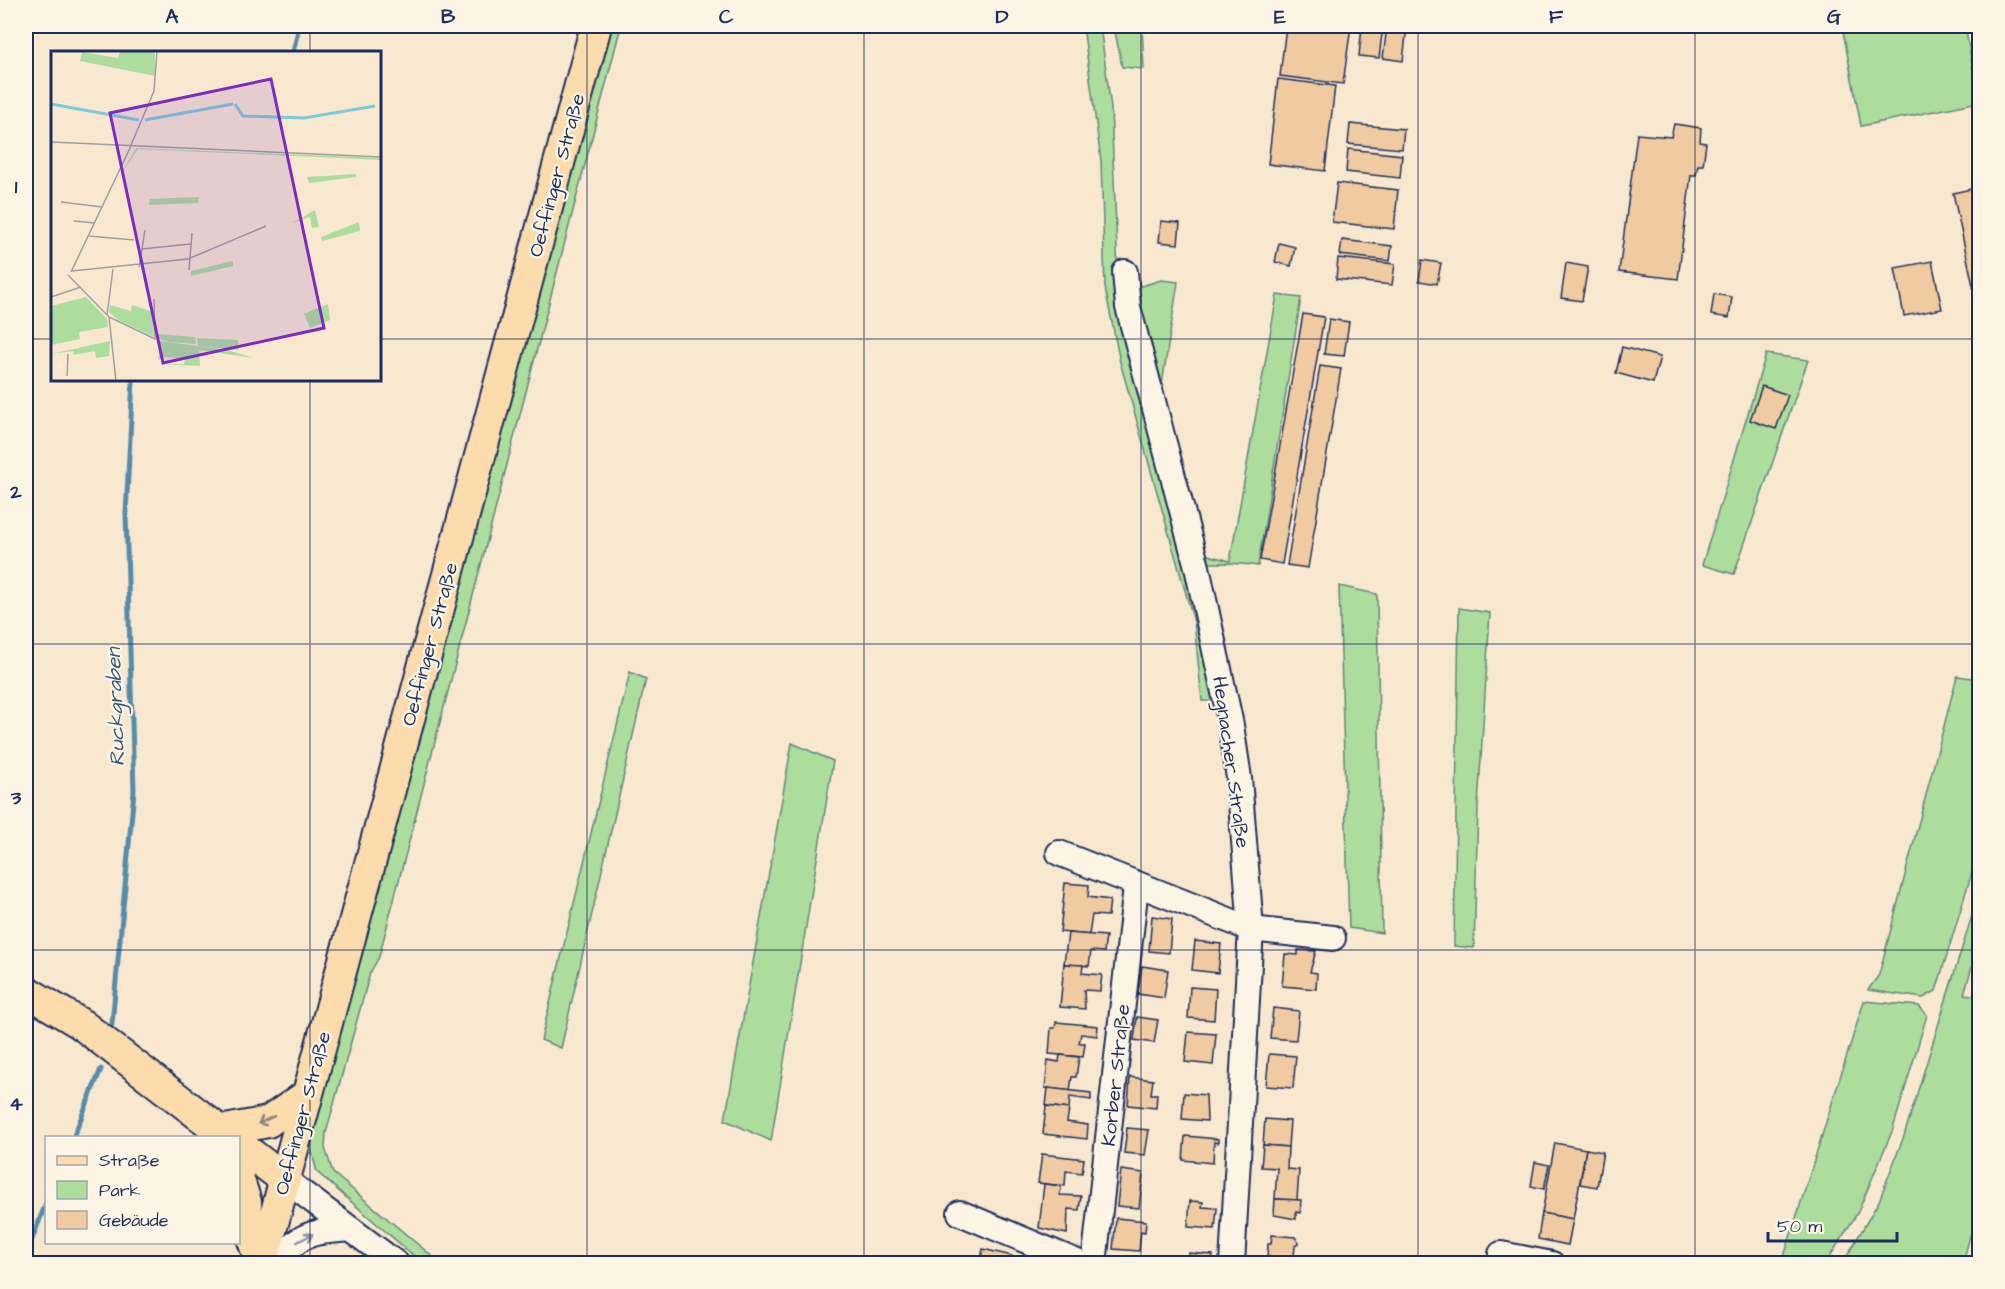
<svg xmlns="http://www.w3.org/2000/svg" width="2005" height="1289" font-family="'Architects Daughter',sans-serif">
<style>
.green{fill:#acdd9d;stroke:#64867e;stroke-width:1.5}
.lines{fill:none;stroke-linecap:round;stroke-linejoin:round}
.stream{stroke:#568ca9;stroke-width:5}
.building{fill:#f0caa0;stroke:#1b2f5e;stroke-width:1.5}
.minor-casing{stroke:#1b2f5e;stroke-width:28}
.major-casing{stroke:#1b2f5e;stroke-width:34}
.minor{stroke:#fcf5e5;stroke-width:24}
.major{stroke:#fcdcac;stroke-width:30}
.oneway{stroke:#8c8685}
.oneway2{stroke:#8c92a2}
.grid{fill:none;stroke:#1b2f5e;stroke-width:1.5;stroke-opacity:0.55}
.labels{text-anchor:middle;stroke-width:4.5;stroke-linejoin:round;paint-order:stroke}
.street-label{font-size:20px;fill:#1b2f5e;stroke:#fcf5e5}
.water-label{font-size:21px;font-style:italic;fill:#34567d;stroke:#fcf5e5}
.inset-river{fill:none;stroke:#7dcadb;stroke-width:3}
.inset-road{fill:none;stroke:#a09ea2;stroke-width:1.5}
.view{fill:#7b2cbf;fill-opacity:0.15;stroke:#7b2cbf;stroke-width:3}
.inset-edge{fill:none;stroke:#1b2f5e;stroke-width:3}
.neatline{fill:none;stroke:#1b2f5e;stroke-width:2}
.grid-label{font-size:20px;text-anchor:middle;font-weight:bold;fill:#1b2f5e}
</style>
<rect width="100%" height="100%" fill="#f8e8d0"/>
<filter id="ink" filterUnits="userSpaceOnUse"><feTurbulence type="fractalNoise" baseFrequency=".0167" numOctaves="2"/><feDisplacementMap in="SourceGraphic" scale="12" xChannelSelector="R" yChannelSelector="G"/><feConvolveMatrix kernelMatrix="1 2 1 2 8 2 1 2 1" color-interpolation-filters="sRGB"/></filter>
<g filter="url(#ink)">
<g class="green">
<path d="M603 26H621L379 957 370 973 326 1133 325 1148 333 1173 440 1263H422L317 1172 311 1149 313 1120Z"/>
<path d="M1083 26H1100L1111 108 1119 298 1223 701H1202L1194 622 1120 362 1105 288 1101 161Z"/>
<path d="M1114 26H1142L1144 69 1122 67Z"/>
<path d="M1842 26H1965L1979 102 1861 126Z"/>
<path d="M1161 280 1178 282 1162 385 1200 546 1208 555 1230 561 1277 295 1301 298 1258 566C1237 562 1223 563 1203 563L1135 293 1141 286Z"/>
<path d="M1766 354 1808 360 1734 574 1702 565Z"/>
<path d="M1339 586 1377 594 1382 933 1349 928Z"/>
<path d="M1459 608 1490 613 1478 806 1474 948 1454 946Z"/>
<path d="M630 672 646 679 561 1048 541 1040Z"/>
<path d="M1957 676 1979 679V849L1936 991 1923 998 1868 990 1879 975Z"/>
<path d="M792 743 833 761 771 1141 725 1120Z"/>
<path d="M1979 893V943L1964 994 1979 996 1980 1215 1970 1236 1963 1263H1843L1879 1201 1904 1136Z"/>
<path d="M1864 1001 1919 1006 1927 1015 1893 1129 1858 1212 1826 1263H1782Z"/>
</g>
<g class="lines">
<g class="stream">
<path d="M293 52 299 26"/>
<path d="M111 1034 134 791 126 513 133 380"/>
<path d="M73 1138 101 1069"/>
<path d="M26 1255 46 1203"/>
</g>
</g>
<g class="building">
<path d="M1286 26H1351L1343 84 1280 76Z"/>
<path d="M1362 26H1383L1379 58 1359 56Z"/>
<path d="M1387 26H1407L1403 61 1383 58Z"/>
<path d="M1278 79 1335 86 1325 171 1268 164Z"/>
<path d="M1350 124 1404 129 1402 149 1348 144Z"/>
<path d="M1674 124 1701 128 1700 142 1706 143 1703 165H1698L1696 175H1691L1678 279 1619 272 1637 134 1671 137Z"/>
<path d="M1348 149 1402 155 1400 178 1346 172Z"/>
<path d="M1337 183 1398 190 1394 229 1332 222Z"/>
<path d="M1980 187V318L1953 193Z"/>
<path d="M1161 221 1180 223 1178 244 1159 242Z"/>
<path d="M1342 240 1392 246 1390 261 1340 255Z"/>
<path d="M1279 243 1295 247 1291 266 1275 262Z"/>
<path d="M1338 258 1395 264 1392 285 1336 279Z"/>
<path d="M1422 260 1441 263 1437 284 1419 281Z"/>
<path d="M1932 261 1942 309 1904 316 1895 268Z"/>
<path d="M1566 263 1588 267 1582 301 1561 298Z"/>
<path d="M1714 294 1732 297 1729 318 1711 315Z"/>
<path d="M1303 314 1324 317 1282 564 1260 560Z"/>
<path d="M1329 319 1349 322 1344 356 1324 354Z"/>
<path d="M1622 347 1660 357 1653 383 1616 373Z"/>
<path d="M1320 366 1341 369 1308 568 1287 565Z"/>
<path d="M1762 386 1788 395 1776 429 1750 420Z"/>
<path d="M1065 883 1089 885 1088 897 1110 900 1108 916 1092 915 1089 935 1060 932Z"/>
<path d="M1152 916 1172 919 1169 953 1149 951Z"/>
<path d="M1068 933 1106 936 1104 952 1091 951 1089 966 1064 964Z"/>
<path d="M1195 941 1221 944 1218 973 1192 970Z"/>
<path d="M1298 950 1316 951 1310 972 1317 973 1316 989 1282 986 1285 954 1298 955Z"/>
<path d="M1064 964 1083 965 1082 973 1102 975 1100 991 1084 990 1085 1009 1060 1007Z"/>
<path d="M1142 966 1168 970 1164 998 1138 994Z"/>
<path d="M1190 987 1216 989 1214 1020 1188 1018Z"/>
<path d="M1273 1008 1299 1011 1296 1040 1270 1038Z"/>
<path d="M1137 1017 1158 1020 1154 1043 1134 1040Z"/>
<path d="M1056 1022 1098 1026 1097 1036 1081 1034 1079 1043H1085L1083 1057 1049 1054 1051 1028H1055Z"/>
<path d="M1188 1032 1216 1034 1213 1065 1185 1062Z"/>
<path d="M1269 1054 1296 1056 1293 1088 1266 1086Z"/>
<path d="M1060 1055 1079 1057 1076 1077H1072L1070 1091 1045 1088 1048 1060 1059 1062Z"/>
<path d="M1130 1077 1153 1080 1151 1094H1157L1156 1108 1128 1105Z"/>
<path d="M1048 1088 1091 1093V1100L1070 1097 1069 1109 1046 1106Z"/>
<path d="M1184 1093 1206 1095 1207 1121 1182 1119Z"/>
<path d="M1046 1106 1069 1109 1067 1122 1088 1125 1087 1139 1043 1134Z"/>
<path d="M1265 1119 1290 1121 1288 1147 1263 1145Z"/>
<path d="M1127 1128 1149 1130 1145 1155 1124 1153Z"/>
<path d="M1185 1136 1218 1139V1143L1214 1142 1213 1163 1183 1160Z"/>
<path d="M1555 1143 1586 1149 1573 1219 1542 1213Z"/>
<path d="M1263 1145 1288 1147 1287 1169 1299 1170 1297 1200 1275 1199 1277 1168 1261 1167Z"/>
<path d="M1586 1149 1603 1152 1597 1187 1580 1184Z"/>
<path d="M1042 1154 1084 1159 1082 1173 1066 1171 1065 1186 1038 1183Z"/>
<path d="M1535 1162 1549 1165 1544 1189 1531 1186Z"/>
<path d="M1121 1170 1143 1173 1139 1208 1117 1206Z"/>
<path d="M1044 1184 1061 1186 1060 1195 1081 1196 1079 1210 1068 1209 1067 1234 1039 1228Z"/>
<path d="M1275 1199 1301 1200 1300 1213 1296 1212V1219L1274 1215Z"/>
<path d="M1190 1201 1203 1202 1202 1207 1217 1208 1215 1229 1188 1227Z"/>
<path d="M1542 1213 1573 1219 1568 1245 1538 1239Z"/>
<path d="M1116 1218 1146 1221 1145 1232 1141 1231 1139 1251 1113 1249Z"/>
<path d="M1272 1235 1295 1237 1299 1243 1295 1246 1294 1256 1297 1261 1295 1264H1270V1257H1267L1268 1244H1271Z"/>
<path d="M983 1249 1012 1256 1010 1264H980Z"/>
<path d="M1189 1253 1213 1255 1212 1264H1188Z"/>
</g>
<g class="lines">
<defs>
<g id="minor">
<path d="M1125 272 1128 307 1197 567 1231 725 1239 778 1251 929 1232 1264"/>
<path d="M1059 853 1251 929 1333 938"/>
<path d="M284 1179 397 1264"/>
<path d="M960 1213 1082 1264"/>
<path d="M1501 1254 1552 1264"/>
<path d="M267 1264C280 1257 287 1250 298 1241 313 1230 333 1231 350 1229"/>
<path d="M1094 1264 1136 886"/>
</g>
<g id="major">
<path d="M26 991 81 1024 229 1138"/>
<path d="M220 1131 268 1122 307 1095"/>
<path d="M238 1144 284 1179"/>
<path d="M238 1177 246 1202 247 1223 261 1264"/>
<path d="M262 1264 596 26"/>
</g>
</defs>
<use href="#minor" class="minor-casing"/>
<use href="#major" class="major-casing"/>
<use href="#minor" class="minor"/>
<use href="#major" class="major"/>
</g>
<defs><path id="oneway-shaft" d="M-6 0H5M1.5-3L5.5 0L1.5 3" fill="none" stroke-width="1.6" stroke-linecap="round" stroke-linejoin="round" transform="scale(1.5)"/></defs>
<use class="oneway" href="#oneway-shaft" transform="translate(266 1120) rotate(154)"/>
<use class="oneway2" href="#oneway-shaft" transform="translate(305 1238) rotate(-28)"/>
</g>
<path class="grid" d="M310 26V52M587 26V1264M864 26V1264M1141 26V1264M1418 26V1264M1695 26V1264M26 339H52M380 339H1980M310 380V1264M26 644H1980M26 950H1980"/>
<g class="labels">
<g class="street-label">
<text transform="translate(556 175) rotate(-75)" y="7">Oeffinger Straße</text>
<text transform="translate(429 644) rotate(-75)" y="7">Oeffinger Straße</text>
<text transform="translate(1232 762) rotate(82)" y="7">Hegnacher Straße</text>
<text transform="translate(1115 1075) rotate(-84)" y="7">Korber Straße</text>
<text transform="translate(302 1113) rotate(-75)" y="7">Oeffinger Straße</text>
</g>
<g class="water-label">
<text transform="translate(115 707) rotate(-92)" y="7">Ruckgraben</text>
</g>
</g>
<g transform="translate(51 51)">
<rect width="330" height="330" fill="#f8e8d0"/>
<path d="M69 0H104V25L29 10 31 1 67 7ZM85 97 330 107V109L87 98 67 128ZM305 123V126L258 132 256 126ZM148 146 147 152 98 154 99 148ZM264 159 268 176 261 177 259 166 241 172ZM308 171 309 180 271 190 270 186ZM182 210V215L140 225V220ZM35 246 56 268 57 276 28 281 29 288 0 294V255ZM277 253 279 269 259 277 253 263ZM59 254 80 260 81 254 102 261 103 286 67 269 58 261ZM105 283 144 286 145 293 118 291 105 287ZM146 287 187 289 188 299 147 295ZM59 290 58 305 45 307 44 300 23 304 22 300 0 303ZM109 290 176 299 203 307 148 299 149 315 108 313H133L134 308 114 306 107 309Z" fill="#acdd9d"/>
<path class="inset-river" d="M0 53 88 69M184 53 192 65 253 67 324 55M94 69 182 53"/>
<path class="inset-road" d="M0 91 330 106M80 94 103 40 106 0M10 151 51 156M23 170 44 172M38 185 83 189M91 198 94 179M88 216 91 198 139 193M138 219 141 182M21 220 137 208 215 175M20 221 80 95M17 224 58 266 104 288 103 248M0 246 30 236M56 264 62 218M58 266 65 330M16 325 17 303"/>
<path class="view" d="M220 28 273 277 112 312 59 62Z"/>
<rect width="330" height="330" class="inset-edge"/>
</g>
<rect width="2005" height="1289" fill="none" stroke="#fcf5e5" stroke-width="66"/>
<rect x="45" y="1136" width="195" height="108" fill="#fcf5e5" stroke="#a2a6af" stroke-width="1.5"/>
<rect x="57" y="1156" width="30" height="9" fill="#fcdcac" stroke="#a2a6af" stroke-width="1.5"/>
<text x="99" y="1166" font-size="18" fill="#1b2f5e">Straße</text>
<rect x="57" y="1181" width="30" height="18" fill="#acdd9d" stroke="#a2a6af" stroke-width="1.5"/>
<text x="99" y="1196" font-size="18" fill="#1b2f5e">Park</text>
<rect x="57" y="1211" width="30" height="18" fill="#f0caa0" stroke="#a2a6af" stroke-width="1.5"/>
<text x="99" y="1226" font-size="18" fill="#1b2f5e">Gebäude</text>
<path d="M1768 1232v9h129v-9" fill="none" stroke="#1b2f5e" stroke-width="3"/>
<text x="1777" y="1232" font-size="18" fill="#1b2f5e" stroke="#fcf5e5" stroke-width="4.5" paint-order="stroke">50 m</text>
<rect x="33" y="33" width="1939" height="1223" class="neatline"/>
<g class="grid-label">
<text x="172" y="23">A</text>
<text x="448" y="23">B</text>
<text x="726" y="23">C</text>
<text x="1002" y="23">D</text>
<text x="1280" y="23">E</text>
<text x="1556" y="23">F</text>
<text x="1834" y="23">G</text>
<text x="16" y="193">1</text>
<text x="16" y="498">2</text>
<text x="16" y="804">3</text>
<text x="16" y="1110">4</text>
</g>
</svg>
